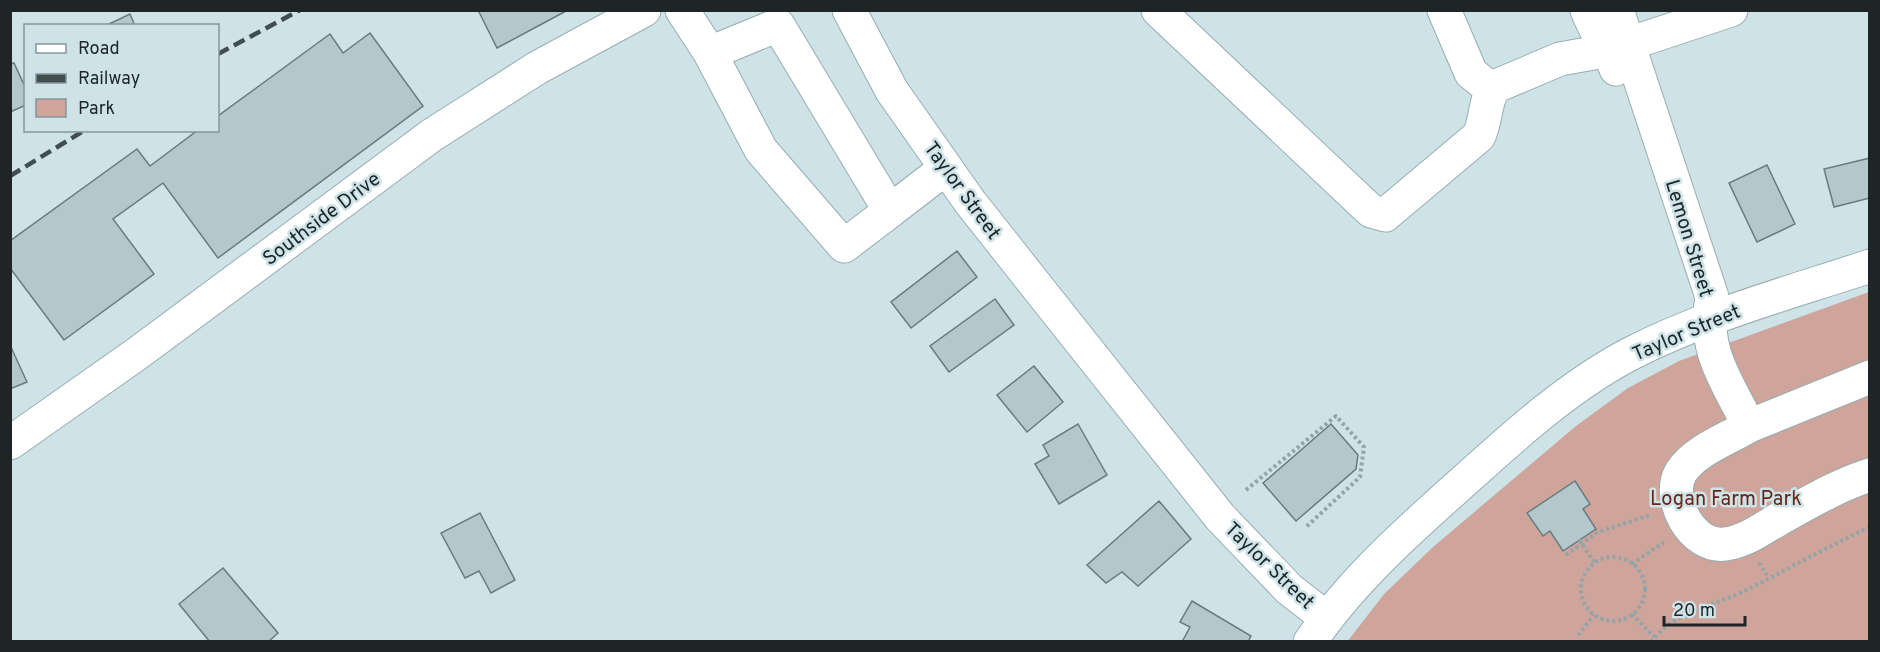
<svg xmlns="http://www.w3.org/2000/svg" width="1880" height="652" font-family="Overpass,sans-serif">
<style>
.green{fill:#cfa59b}
.building{fill:#b3c8cd;stroke:#687b80;stroke-width:1.5}
.lines{fill:none;stroke-linecap:round;stroke-linejoin:round}
.minor-casing{stroke:#98adb2;stroke-width:35}
.path{stroke:#93a4a8;stroke-width:4;stroke-dasharray:3 3;stroke-linecap:butt}
.minor{stroke:#fff;stroke-width:33}
.rail{stroke:#424d50;stroke-width:4.5;stroke-dasharray:12 6;stroke-linecap:butt}
.labels{text-anchor:middle;stroke-width:5;stroke-linejoin:round;paint-order:stroke}
.street-label{font-size:20px;fill:#1d2527;stroke:#cde3e8}
.park-label{font-size:20px;fill:#6b2516;stroke:#cde3e8}
</style>
<rect width="100%" height="100%" fill="#cde3e8"/>
<path class="green" d="M1869 292V641L1347 642 1384 594 1433 547 1576 426 1628 388 1679 361Z"/>
<g class="building">
<path d="M478 10H568L497 48Z"/>
<path d="M130 14 135 26H105Z"/>
<path d="M370 33 423 106 218 258 163 183 113 219 154 274 64 340 10 268V241L137 149 150 166 198 130H218V116L330 34 343 53Z"/>
<path d="M14 63 26 89V105L10 112V64Z"/>
<path d="M1870 158V198L1834 207 1824 169Z"/>
<path d="M1767 165 1795 224 1757 242 1729 183Z"/>
<path d="M957 251 977 277 911 328 891 302Z"/>
<path d="M995 299 1014 325 949 372 930 346Z"/>
<path d="M10 345 27 382 10 389Z"/>
<path d="M1034 366 1063 402 1027 432 997 395Z"/>
<path d="M1078 424 1107 475 1059 504 1035 464 1049 456 1043 445Z"/>
<path d="M1331 424 1358 455 1356 469 1296 521 1263 483Z"/>
<path d="M1575 481 1590 504 1583 509 1596 529 1563 551 1550 531 1543 536 1527 513Z"/>
<path d="M1159 501 1191 539 1138 586 1122 572 1106 583 1087 565Z"/>
<path d="M480 513 515 580 491 593 479 571 465 578 441 533Z"/>
<path d="M223 568 278 633 268 642H210L179 604Z"/>
<path d="M1192 601 1251 636 1248 642H1182L1190 627 1180 622Z"/>
</g>
<g class="lines">
<defs>
<g id="minor">
<path d="M682 10 710 53 761 150 844 246 890 211 778 25 710 53"/>
<path d="M849 10 892 91 970 202 1042 293 1220 517 1289 589 1325 617"/>
<path d="M1158 10 1371 211 1385 215 1479 136C1486 120 1485 101 1494 87L1560 59 1610 50 1731 10"/>
<path d="M1444 10 1471 73 1492 90"/>
<path d="M1587 10C1595 32 1609 48 1616 69"/>
<path d="M1617 10 1712 297C1702 350 1726 380 1749 426 1728 439 1695 450 1681 472 1665 499 1693 549 1725 544 1745 542 1763 528 1779 519 1808 503 1838 485 1870 475"/>
<path d="M890 211 946 168"/>
<path d="M1749 426 1870 377"/>
<path d="M10 443 138 353 432 135 537 68 644 10"/>
<path d="M1310 642C1351 581 1409 530 1464 481 1515 435 1569 386 1630 354 1706 315 1789 293 1870 266"/>
</g>
</defs>
<use href="#minor" class="minor-casing"/>
<g class="path">
<path d="M1246 490 1336 416 1364 447 1360 477 1305 528"/>
<path d="M1579 540 1595 563"/>
<path d="M1566 555 1598 532 1651 515"/>
<circle cx="1613" cy="589" r="32"/>
<path d="M1759 563 1769 578"/>
<path d="M1632 564 1664 542"/>
<path d="M1632 614 1654 637"/>
<path d="M1578 635 1594 615"/>
<path d="M1651 642C1673 611 1720 604 1751 588 1791 567 1829 546 1870 527"/>
</g>
<use href="#minor" class="minor"/>
<g class="rail">
<path d="M218 54 300 10"/>
<path d="M10 176 85 130"/>
</g>
</g>
<g class="labels">
<g class="street-label">
<text transform="translate(963 190) rotate(54)" y="7">Taylor Street</text>
<text transform="translate(321 218) rotate(-37)" y="7">Southside Drive</text>
<text transform="translate(1690 238) rotate(73)" y="7">Lemon Street</text>
<text transform="translate(1686 332) rotate(-23)" y="7">Taylor Street</text>
<text transform="translate(1270 565) rotate(44)" y="7">Taylor Street</text>
</g>
<g class="park-label">
<text x="1726" y="505">Logan Farm Park</text>
</g>
</g>
<rect width="1880" height="652" fill="none" stroke="#1d2527" stroke-width="24"/>
<rect x="24" y="24" width="195" height="108" fill="#cde3e8" stroke="#87979b" stroke-width="1.5"/>
<rect x="36" y="44" width="30" height="9" fill="#ffffff" stroke="#87979b" stroke-width="1.5"/>
<text x="78" y="54" font-size="18" fill="#1d2527">Road</text>
<rect x="36" y="74" width="30" height="9" fill="#424d50" stroke="#87979b" stroke-width="1.5"/>
<text x="78" y="84" font-size="18" fill="#1d2527">Railway</text>
<rect x="36" y="99" width="30" height="18" fill="#cfa59b" stroke="#87979b" stroke-width="1.5"/>
<text x="78" y="114" font-size="18" fill="#1d2527">Park</text>
<path d="M1664 616v9h81v-9" fill="none" stroke="#1d2527" stroke-width="3"/>
<text x="1673" y="616" font-size="18" fill="#1d2527" stroke="#cde3e8" stroke-width="4.5" paint-order="stroke">20 m</text>
</svg>
